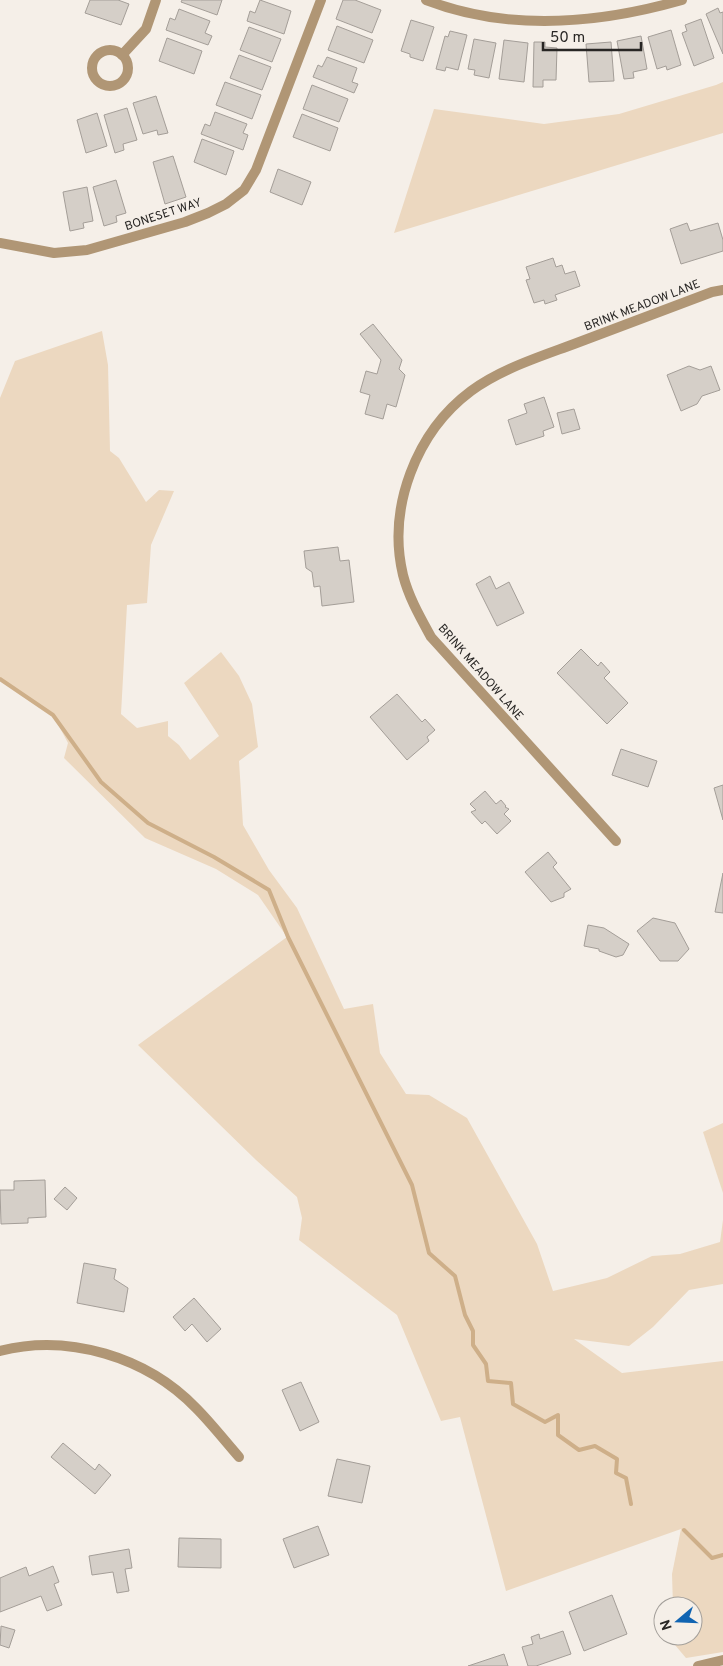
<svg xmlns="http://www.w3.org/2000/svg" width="723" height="1666" font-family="Overpass,sans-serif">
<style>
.green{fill:#ecd8c0}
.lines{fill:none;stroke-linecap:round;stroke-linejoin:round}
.stream{stroke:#ceaf89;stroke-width:4}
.building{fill:#d5cfc8;stroke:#a49e98}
.street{stroke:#b09675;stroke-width:10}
.labels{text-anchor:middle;stroke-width:4;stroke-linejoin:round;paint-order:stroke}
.street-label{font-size:12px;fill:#282624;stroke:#f5efe8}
</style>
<rect width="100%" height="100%" fill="#f5efe8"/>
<g class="green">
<path d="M723 82V133L394 233 434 109 544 124 619 114 716 85Z"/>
<path d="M102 331 108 365 110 451 119 458 146 502 159 490 174 491 151 545 147 603 127 605 121 714 137 728 168 721V736L179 745 190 760 219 736 184 683 221 652 239 676 252 704 258 747 239 761 243 825 269 870 297 908 344 1009 373 1004 380 1053 406 1094 429 1095 467 1118 537 1244 553 1291 607 1278 652 1256 680 1254 720 1242 723 1220V1284L689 1290 653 1327 629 1346 574 1339 622 1373 723 1361V1652L686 1658 675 1645 674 1636H693V1606H673L672 1574 681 1529 506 1591 460 1417 441 1421 397 1315 299 1240 302 1218 297 1197 256 1160 138 1045 287 937 258 895 216 869 145 838 64 758 68 743 53 715 0 680V398L15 361Z"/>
<path d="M723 1123V1193L703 1132Z"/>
</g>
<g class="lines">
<g class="stream">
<path d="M0 679 53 715 101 782 148 823 214 857 269 890 288 937 412 1185 429 1253 455 1276 465 1315 473 1331V1345L486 1364 488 1381 511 1383 513 1404 545 1422 558 1415V1435L579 1450 595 1446 617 1459 616 1473 626 1478 631 1504"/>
<path d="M684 1530 712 1558 723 1555"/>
</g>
</g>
<g class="building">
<path d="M90 0H118L129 4 121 25 85 13Z"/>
<path d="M182 0H222L217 15 181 2Z"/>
<path d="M260 0 291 11 284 34 247 21 250 11 255 13Z"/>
<path d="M343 0H355L381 10 372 33 336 19Z"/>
<path d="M718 8 720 13 723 12V54L706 14Z"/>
<path d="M179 9 210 21 205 33 212 36 208 45 166 30 170 18 175 20Z"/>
<path d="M701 19 714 58 694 66 682 33 687 31 685 25Z"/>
<path d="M411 20 434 27 423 61 410 57V54L401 51Z"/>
<path d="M337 26 373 40 364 63 328 50Z"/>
<path d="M249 27 281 39 272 62 240 50Z"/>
<path d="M671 30 681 65 667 70 666 66 657 69 648 37Z"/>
<path d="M450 31 467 35 458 70 446 67 445 71 436 69 445 36 448 37Z"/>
<path d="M641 36 647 69 633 72 634 78 624 79 617 41Z"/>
<path d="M167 38 202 51 194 74 159 61Z"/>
<path d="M474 39 496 43 489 78 474 75 475 70 468 69Z"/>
<path d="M504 40 528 43 524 82 499 79Z"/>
<path d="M534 42H545V47L557 48 556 80H543V87H533Z"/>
<path d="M611 42 614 81 589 82 586 44Z"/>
<path d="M239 55 271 67 262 90 230 78Z"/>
<path d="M327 57 357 68 352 82 358 84 354 93 313 77 318 65 322 67Z"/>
<path d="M225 82 261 95 252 119 216 105Z"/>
<path d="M312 85 348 99 339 122 303 109Z"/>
<path d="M156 96 168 133 158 135 157 130 143 134 133 103Z"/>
<path d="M127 108 137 140 123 144 124 150 115 153 104 115Z"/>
<path d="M215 112 247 124 243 133 248 135 243 150 201 134 205 124 210 126Z"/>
<path d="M97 113 107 146 86 153 77 120Z"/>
<path d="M302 114 338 128 330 151 293 137Z"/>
<path d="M202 139 234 151 226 175 194 162Z"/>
<path d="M173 156 186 197 165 204 153 162Z"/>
<path d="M278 169 311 182 302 205 270 192Z"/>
<path d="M116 180 126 213 116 216 117 222 104 226 93 187Z"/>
<path d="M87 187 93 221 83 223 84 228 70 231 63 192Z"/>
<path d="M687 223 690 231 718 223 723 240V251L681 264 670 229Z"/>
<path d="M553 258 556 267 562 265 565 274 575 271 580 286 555 295 557 300 545 304 544 300 534 303 526 280 530 279 526 267Z"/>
<path d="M373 324 402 360 399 369 405 375 396 407 387 404 383 419 365 414 370 395 360 392 366 371 377 374 381 360 360 334Z"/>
<path d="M689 366 700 370 711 366 720 390 702 396 697 404 681 411 667 375Z"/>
<path d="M544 397 554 427 543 431 544 436 516 445 508 420 527 413 524 404Z"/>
<path d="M574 409 580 429 562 434 557 413Z"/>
<path d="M338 547 340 561 349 560 354 602 322 606 320 586 314 587 312 572 306 568 304 551Z"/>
<path d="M490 576 496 589 509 582 524 613 497 626 476 584Z"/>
<path d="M581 649 598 666 601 662 610 672 604 678 628 703 607 724 557 673Z"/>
<path d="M397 694 422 722 425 719 435 730 427 737 429 741 407 760 370 717Z"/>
<path d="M621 749 657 761 648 787 612 775Z"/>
<path d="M723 785V820L714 788Z"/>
<path d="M485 791 496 804 501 800 506 806 505 807 509 809 504 814 511 821 497 834 485 821 482 824 471 812 476 810 470 804Z"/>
<path d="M548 852 557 863 553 867 571 889 564 893V897L551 902 525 872Z"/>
<path d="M723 873V913L715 912Z"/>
<path d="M653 918 675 923 689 949 678 961H660L637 931Z"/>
<path d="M588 925 604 928 629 944 623 955 616 957 599 951V949L584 946Z"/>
<path d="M45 1180 46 1217 28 1218V1223L1 1224 0 1190H14V1181Z"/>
<path d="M65 1187 77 1198 67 1210 54 1199Z"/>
<path d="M84 1263 116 1269 114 1279 128 1288 124 1312 77 1303Z"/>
<path d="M194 1298 221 1329 207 1342 192 1324 185 1331 173 1317Z"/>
<path d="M301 1382 319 1422 300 1431 282 1390Z"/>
<path d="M63 1443 95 1470 99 1464 111 1475 95 1494 51 1457Z"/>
<path d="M337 1459 370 1466 362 1503 328 1496Z"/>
<path d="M318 1526 329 1555 294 1568 283 1539Z"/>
<path d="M179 1538 221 1539V1568L178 1567Z"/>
<path d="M129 1549 132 1568 125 1569 129 1591 117 1593 113 1572 92 1575 89 1556Z"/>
<path d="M53 1566 59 1582 54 1584 62 1605 47 1611 41 1596 0 1612V1578L26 1567 29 1576Z"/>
<path d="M612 1595 627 1634 584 1651 569 1612Z"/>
<path d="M1 1626 15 1630 9 1648 0 1645Z"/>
<path d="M563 1631 571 1654 536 1666H528L522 1647 533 1644 531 1637 539 1634 540 1639Z"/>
<path d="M504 1654 508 1666H468Z"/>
</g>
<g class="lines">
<g class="street">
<path d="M426 0C509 32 598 24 682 0"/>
<circle cx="110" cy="68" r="18"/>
<path d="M122 55 146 29 156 0"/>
<path d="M0 243 54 253 87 250 185 222 208 213 226 204 244 190 256 170 321 0"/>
<path d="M616 841 431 637C420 617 409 598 403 575 387 508 416 432 471 391 501 369 539 357 574 344 620 327 666 309 712 292L723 290"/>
<path d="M0 1351C68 1333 147 1357 196 1408 211 1423 225 1441 239 1457"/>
<path d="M698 1666 723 1660"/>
</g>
</g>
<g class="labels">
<g class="street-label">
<text transform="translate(163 214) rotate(-18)" y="4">BONESET WAY</text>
<text transform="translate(642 305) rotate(-21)" y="4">BRINK MEADOW LANE</text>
<text transform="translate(481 672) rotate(49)" y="4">BRINK MEADOW LANE</text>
</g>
</g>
<g transform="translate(678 1621) rotate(251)"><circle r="24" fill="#f5efe8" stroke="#a39f9a"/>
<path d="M0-4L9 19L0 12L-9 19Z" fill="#1064b2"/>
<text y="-8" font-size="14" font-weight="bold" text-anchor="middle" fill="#282624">N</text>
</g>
<path d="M543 42v8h98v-8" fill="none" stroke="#282624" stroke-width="2.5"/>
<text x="550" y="42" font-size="15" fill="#282624" stroke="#f5efe8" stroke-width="4" paint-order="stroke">50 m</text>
</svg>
